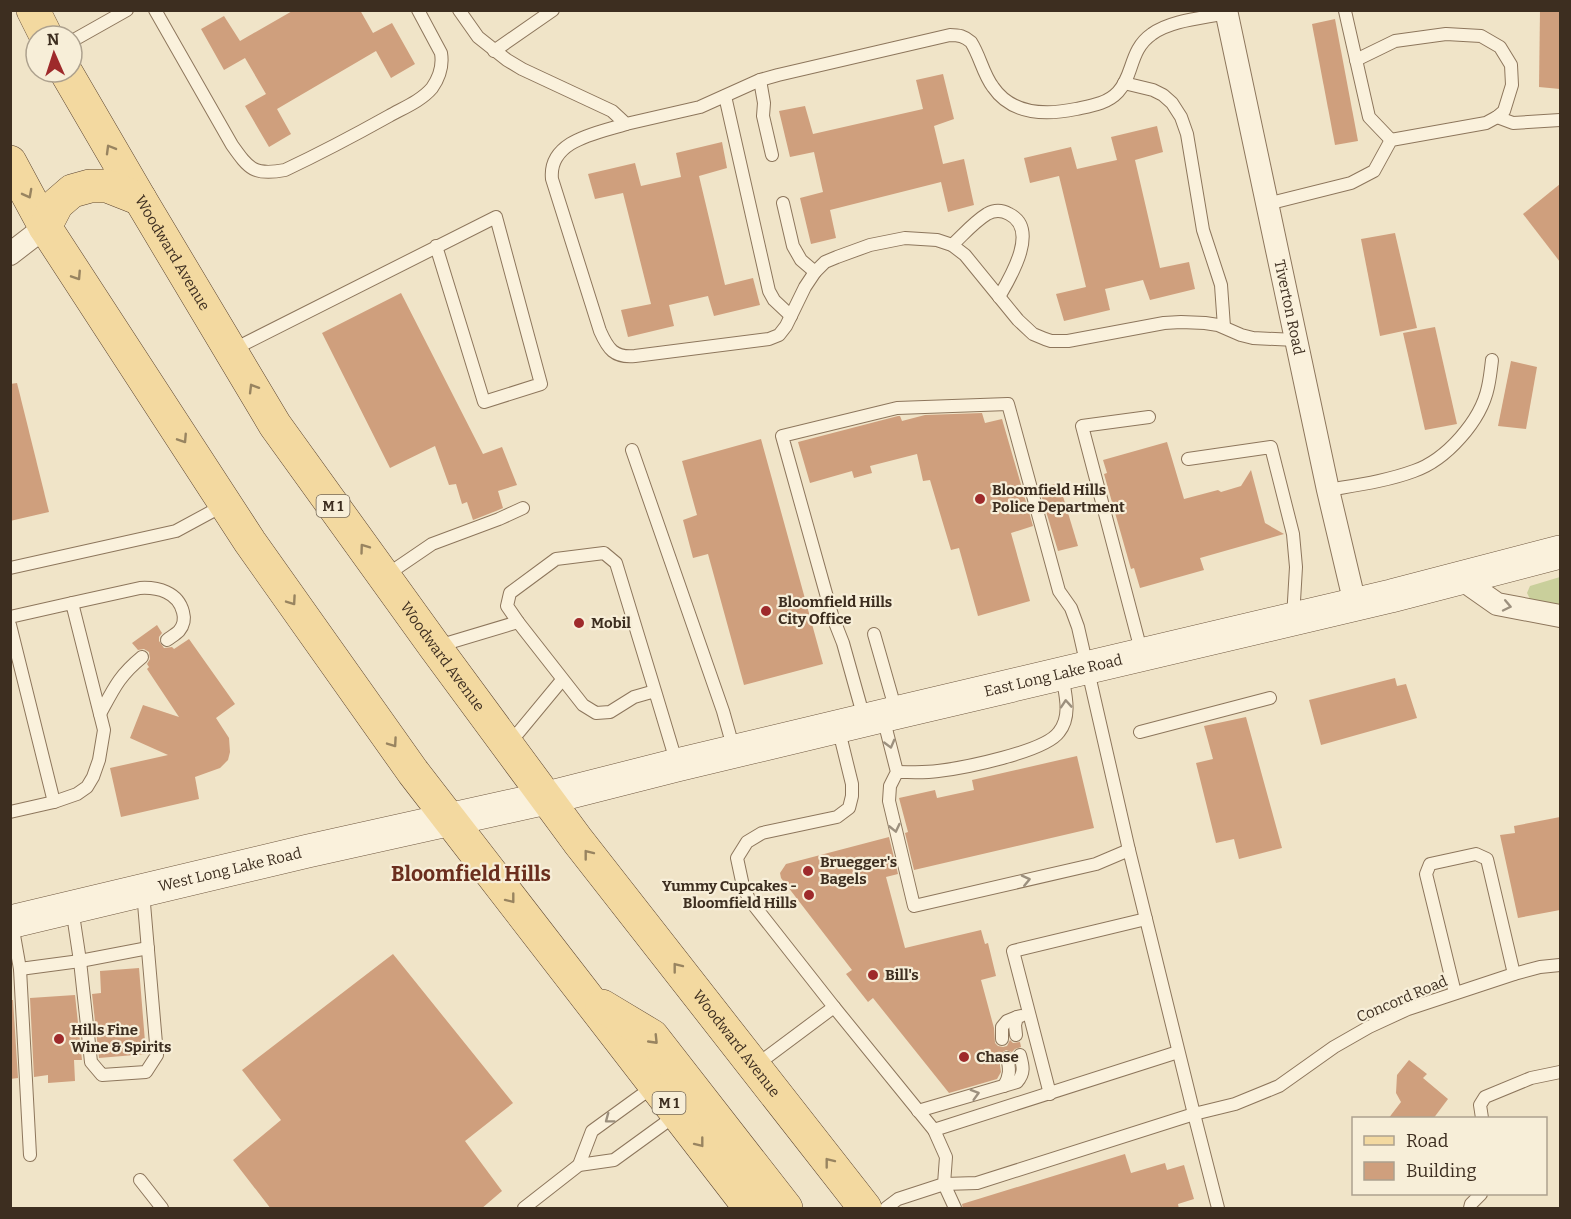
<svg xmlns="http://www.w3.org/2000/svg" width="1571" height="1219" font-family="Bitter,serif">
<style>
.green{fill:#c9cf9b}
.building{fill:#cf9f7d}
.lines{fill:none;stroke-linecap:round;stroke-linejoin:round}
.service-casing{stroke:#8d765c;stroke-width:14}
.minor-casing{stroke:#8d765c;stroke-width:24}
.secondary-casing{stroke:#6f573f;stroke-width:34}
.primary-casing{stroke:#5b4430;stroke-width:34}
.service{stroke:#faf1dc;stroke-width:12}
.minor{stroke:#faf1dc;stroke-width:22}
.secondary{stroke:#faf1dc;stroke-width:33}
.primary{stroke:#f3d9a0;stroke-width:33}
.oneway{stroke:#988460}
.oneway2{stroke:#9c907e}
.poi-dot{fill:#9e2a2b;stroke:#f7eed8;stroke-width:2}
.labels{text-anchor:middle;stroke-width:4.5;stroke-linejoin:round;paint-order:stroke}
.shield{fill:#f7eed8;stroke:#756857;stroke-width:1.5}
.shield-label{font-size:14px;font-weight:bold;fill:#3d2e20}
.street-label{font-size:15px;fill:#3d2e20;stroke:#f7eed8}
.poi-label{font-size:15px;font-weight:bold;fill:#3d2e20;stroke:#f7eed8;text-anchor:start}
.district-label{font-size:21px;font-weight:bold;fill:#6b2e1e;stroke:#f7eed8}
</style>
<rect width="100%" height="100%" fill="#f0e4c8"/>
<path class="green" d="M1560 577V608L1531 601 1527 593 1530 586Z"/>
<g class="building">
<path d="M294 10H360L373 33 392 23 415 64 391 78 376 51 277 109 291 134 269 147 245 106 266 94 245 58 224 70 201 29 224 16 240 41Z"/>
<path d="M1540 10H1560V89L1539 87Z"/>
<path d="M1335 19 1358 141 1335 145 1312 24Z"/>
<path d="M943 74 954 119 934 126 943 164 964 159 974 205 948 212 941 182 830 210 836 238 811 244 800 198 823 192 814 152 790 157 779 111 805 106 813 134 923 109 916 80Z"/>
<path d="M1157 126 1163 152 1135 160 1160 268 1189 262 1195 289 1150 300 1143 280 1105 289 1110 310 1064 321 1056 294 1086 287 1059 176 1030 183 1024 158 1071 147 1077 169 1117 160 1111 137Z"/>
<path d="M722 142 727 168 699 176 725 285 753 278 760 305 714 316 708 296 669 305 674 326 628 337 621 310 651 304 623 193 595 199 588 174 635 163 641 186 681 177 676 153Z"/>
<path d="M1560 184V262L1523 214Z"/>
<path d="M1395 233 1417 328 1380 336 1361 239Z"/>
<path d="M401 293 483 454 502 447 517 485 498 491 503 508 496 511 473 520 467 502 462 504 456 484 449 485 435 446 390 468 322 333Z"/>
<path d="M1435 327 1457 424 1425 430 1403 333Z"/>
<path d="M1511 361 1537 367 1526 429 1498 426Z"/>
<path d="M17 383 49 512 10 521V384Z"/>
<path d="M982 413 985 423 1002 419 1033 526 1011 533 1030 601 978 616 959 548 951 550 930 480 923 481 917 454 870 466 872 473 854 478 852 471 810 483 798 442 898 416H900L902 421 925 415Z"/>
<path d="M761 439 823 664 744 685 708 554 693 558 683 520 697 515 682 461Z"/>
<path d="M1167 442 1184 499 1218 490 1221 492 1241 486 1251 470 1265 523 1284 534 1200 558 1204 570 1140 588 1134 568 1131 569 1104 474 1107 473 1103 460Z"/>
<path d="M1059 483 1078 546 1058 551 1039 488Z"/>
<path d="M157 625 162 633 159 637V641L164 648 172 647 174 649 189 639 235 704 216 718 229 738 230 752 228 760 220 768 195 777 199 799 121 817 110 768 168 755 130 738 143 705 179 717 147 669 149 667 147 664 150 659 149 652 144 649 138 650 132 643Z"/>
<path d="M1395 678 1397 686 1406 684 1417 718 1321 745 1309 700Z"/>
<path d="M1246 717 1282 848 1239 859 1234 839 1216 843 1196 763 1213 759 1204 726Z"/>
<path d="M1077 756 1094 828 914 870 905 833 908 832 899 798 935 790 937 798 974 790 972 780Z"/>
<path d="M1560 817V910L1518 918 1500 835 1515 833 1514 826Z"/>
<path d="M889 837 898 874 886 877 905 948 981 930 985 944 988 943 996 976 981 980 994 1028 995 1043 998 1046 1003 1047 1007 1046 1010 1040 1013 1043 1020 1042 1021 1047 1015 1049 1012 1052 1006 1050 1001 1053 999 1059 1001 1072 997 1079 949 1093 873 998 868 1002 846 974 852 970 781 878 780 873 786 864Z"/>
<path d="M393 954 513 1103 465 1141 502 1191 481 1209H271L233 1160 281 1120 242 1070Z"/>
<path d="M139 968 146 1054 99 1058 92 994 101 993 100 971Z"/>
<path d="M75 995 82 1060H74L75 1081 48 1083V1075L34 1077 30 998Z"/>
<path d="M10 1000H13L18 1078 10 1079Z"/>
<path d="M1409 1060 1427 1074 1423 1078 1448 1099 1433 1119H1388L1401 1102 1396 1093 1397 1075Z"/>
<path d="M1125 1154 1131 1173 1165 1163 1167 1170 1184 1165 1194 1199 1178 1204 1179 1209H963L962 1204Z"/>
</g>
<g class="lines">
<defs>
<g id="service">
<path d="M155 10 232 145C249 169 254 176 285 170 321 153 355 135 389 116 403 108 421 101 432 88 439 78 443 65 441 53L418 10"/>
<path d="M459 10 478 37 507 60 522 69 612 111 626 124 700 107 760 80 764 103 763 116 772 155"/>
<path d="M1345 11 1369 117 1391 140"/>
<path d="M72 41 127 10"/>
<path d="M494 51 553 10"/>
<path d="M760 80 778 75 950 35C959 35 964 36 971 42 980 56 983 74 993 87 1012 115 1047 115 1076 109 1090 106 1107 104 1118 92 1134 75 1129 50 1152 34 1171 20 1204 18 1227 13"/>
<path d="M1124 83 1153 90 1163 95 1172 103 1181 117 1187 134 1203 230 1221 285 1224 327"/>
<path d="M725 96 769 291 774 300 791 316"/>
<path d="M1497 117 1513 123 1560 120"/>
<path d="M626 124C598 133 548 140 552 179L600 331C608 349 614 358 635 356L769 339 779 335 786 326 805 287 815 272"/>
<path d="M783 203 793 246 801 260 815 272 825 262 837 257 870 245 905 238 937 240 952 245 965 255 1018 320 1033 334 1045 339 1051 341H1068L1164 323 1181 322 1205 323 1218 325 1241 335 1253 338 1296 340"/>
<path d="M1267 204 1351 183 1374 171 1391 140 1486 123 1497 117 1504 111 1512 85 1511 65 1500 47 1481 36 1446 34 1395 41 1356 60"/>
<path d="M952 245C963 235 974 222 987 214 994 210 1002 210 1009 214 1040 229 1010 278 999 297"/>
<path d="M232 350 496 217 541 384 484 402 436 246"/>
<path d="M632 450 723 711 734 750"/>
<path d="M1188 459 1271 447 1293 534 1296 567 1293 618"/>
<path d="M1328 490C1357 485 1387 481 1414 471 1446 460 1481 421 1488 387 1490 378 1491 369 1492 360"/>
<path d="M10 568 176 531 224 505"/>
<path d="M385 576 432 544 499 519 523 508"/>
<path d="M72 603 140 588C158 587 178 592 183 612 185 619 184 625 179 631 176 634 171 637 167 640"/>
<path d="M10 617 72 603 104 730 99 760 93 777 87 787 77 794 54 802 10 812"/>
<path d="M10 625 54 802"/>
<path d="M874 634 896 711"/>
<path d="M438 646 518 622"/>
<path d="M1142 654 1082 426 1149 417"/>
<path d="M655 691 616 563 604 553 556 559 510 593 507 606 518 622 583 705 596 713 610 712 634 697 655 691 677 764"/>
<path d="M100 714C114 688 119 676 142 657"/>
<path d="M883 717 897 772 890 786 889 801 914 906 1096 864 1129 850"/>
<path d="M864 718 843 643 832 615 782 436 897 408 1008 404 1059 591 1071 608 1078 627 1129 850 1194 1114 1235 1104 1279 1086 1334 1047 1369 1027 1408 1009 1514 974 1540 967 1560 965"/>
<path d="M1140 732 1270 698"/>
<path d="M509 744 562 680"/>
<path d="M897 772C911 772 925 773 938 771 963 768 1045 752 1059 732 1072 716 1065 693 1062 675"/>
<path d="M72 908 80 961 91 1062 102 1075 146 1072 157 1055 143 892"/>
<path d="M12 924 20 969 80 961 148 948"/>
<path d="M20 969 30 1155"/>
<path d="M1455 993 1426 874 1430 864 1476 854 1487 859 1514 974"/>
<path d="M834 1007 934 1130 946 1157 944 1184 898 1199 886 1208"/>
<path d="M1016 1035 1015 1025 1017 1017 1021 1016"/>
<path d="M1002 1039V1027L1007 1021 1017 1017"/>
<path d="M755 1066 834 1007 749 899 743 886 737 858 747 842 762 833 837 817 849 808 852 796V784L838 727"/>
<path d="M1004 1086C1010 1076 1010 1069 1007 1058"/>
<path d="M1050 1094 1013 951 1146 919"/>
<path d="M918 1111 1017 1082C1025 1073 1023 1066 1020 1055"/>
<path d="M1482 1118 1480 1105 1485 1097 1531 1078 1560 1072"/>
<path d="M934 1130 1178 1052"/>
<path d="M579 1165 592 1131 654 1086"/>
<path d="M140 1180 162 1208"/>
<path d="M524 1208 579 1165 614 1160 676 1115"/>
<path d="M955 1208 944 1184 977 1183 1194 1114 1218 1208"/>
<path d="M1470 1208 1471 1204 1481 1194"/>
</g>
<g id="minor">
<path id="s1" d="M1226 10 1328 490 1355 604"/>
<path d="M10 254 45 227"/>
<path d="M1460 578 1497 604 1560 616"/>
</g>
<g id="secondary">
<path id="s2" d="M10 922 308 851 547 798 677 765 882 716 1391 596 1560 552"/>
</g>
<g id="primary">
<path d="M33 10 46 36"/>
<path id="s3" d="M66 72 140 199 275 425 435 647 578 841 865 1208"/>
<path d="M10 162 45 227 250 542 413 772 750 1208"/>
<path d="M45 227 57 204 72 191 90 186H107L140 199"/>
<path d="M602 1006 652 1036 786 1208"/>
</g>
</defs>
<use href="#service" class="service-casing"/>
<use href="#minor" class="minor-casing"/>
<use href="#secondary" class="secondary-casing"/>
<use href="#primary" class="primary-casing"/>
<use href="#service" class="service"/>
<use href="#minor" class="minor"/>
<use href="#secondary" class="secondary"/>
<use href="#primary" class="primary"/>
</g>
<defs><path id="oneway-chevron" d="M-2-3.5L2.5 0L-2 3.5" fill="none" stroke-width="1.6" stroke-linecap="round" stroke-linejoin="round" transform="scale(1.5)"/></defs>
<g class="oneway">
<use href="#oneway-chevron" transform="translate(110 149) rotate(-120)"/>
<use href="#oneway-chevron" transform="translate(28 194) rotate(62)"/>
<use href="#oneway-chevron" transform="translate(77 276) rotate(57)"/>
<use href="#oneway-chevron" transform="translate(253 388) rotate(-121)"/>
<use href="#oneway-chevron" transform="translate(183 439) rotate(57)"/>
<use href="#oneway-chevron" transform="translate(364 548) rotate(-126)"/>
<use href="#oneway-chevron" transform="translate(292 601) rotate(55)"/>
<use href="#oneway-chevron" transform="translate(393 743) rotate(55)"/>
<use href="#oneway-chevron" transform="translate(588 854) rotate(-128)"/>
<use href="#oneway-chevron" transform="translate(511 899) rotate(52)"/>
<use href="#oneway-chevron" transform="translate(677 967) rotate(-128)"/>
<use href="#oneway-chevron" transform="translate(654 1040) rotate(46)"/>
<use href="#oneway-chevron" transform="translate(700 1143) rotate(52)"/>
<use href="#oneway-chevron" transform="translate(829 1162) rotate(-128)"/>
</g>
<g class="oneway2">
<use href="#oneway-chevron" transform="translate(1507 606) rotate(12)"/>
<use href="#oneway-chevron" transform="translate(1066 704) rotate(-94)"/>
<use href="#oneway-chevron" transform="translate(890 744) rotate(75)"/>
<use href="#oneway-chevron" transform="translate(895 828) rotate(77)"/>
<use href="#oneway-chevron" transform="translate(1026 880) rotate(-13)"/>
<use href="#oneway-chevron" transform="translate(975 1094) rotate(-16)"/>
<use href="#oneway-chevron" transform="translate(609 1119) rotate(143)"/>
</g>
<g class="poi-dot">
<circle cx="980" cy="499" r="6"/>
<circle cx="766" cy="611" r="6"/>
<circle cx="579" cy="623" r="6"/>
<circle cx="808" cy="871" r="6"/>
<circle cx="809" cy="895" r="6"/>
<circle cx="873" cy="975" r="6"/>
<circle cx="59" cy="1039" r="6"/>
<circle cx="964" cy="1057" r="6"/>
</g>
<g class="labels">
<g class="shield">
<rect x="316.5" y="495" width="33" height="22" rx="4.5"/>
<rect x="652.5" y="1092" width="33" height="22" rx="4.5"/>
</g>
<g class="shield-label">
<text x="333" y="511">M 1</text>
<text x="669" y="1108">M 1</text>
</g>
<g class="street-label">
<text dy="5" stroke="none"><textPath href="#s3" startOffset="210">Woodward Avenue</textPath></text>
<text dy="5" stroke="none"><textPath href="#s1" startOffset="304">Tiverton Road</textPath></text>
<text dy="5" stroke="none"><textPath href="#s3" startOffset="696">Woodward Avenue</textPath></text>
<text dy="5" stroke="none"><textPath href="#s2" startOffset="1072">East Long Lake Road</textPath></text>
<text dy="5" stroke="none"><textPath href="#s2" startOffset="226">West Long Lake Road</textPath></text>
<text transform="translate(1402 999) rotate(-23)" y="5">Concord Road</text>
<text dy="5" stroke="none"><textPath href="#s3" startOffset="1182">Woodward Avenue</textPath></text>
</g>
<g class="poi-label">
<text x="992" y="495">Bloomfield Hills<tspan x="992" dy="17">Police Department</tspan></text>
<text x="778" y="607">Bloomfield Hills<tspan x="778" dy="17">City Office</tspan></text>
<text x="591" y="628">Mobil</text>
<text x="820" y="867">Bruegger's<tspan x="820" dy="17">Bagels</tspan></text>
<text x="797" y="891" text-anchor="end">Yummy Cupcakes -<tspan x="797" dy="17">Bloomfield Hills</tspan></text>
<text x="885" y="980">Bill's</text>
<text x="71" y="1035">Hills Fine<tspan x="71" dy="17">Wine &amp; Spirits</tspan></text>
<text x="976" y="1062">Chase</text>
</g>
<g class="district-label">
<text x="471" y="881">Bloomfield Hills</text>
</g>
</g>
<rect width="1571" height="1219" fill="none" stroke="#3d2e20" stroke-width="24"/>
<rect x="1352" y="1117" width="195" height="78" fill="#f7eed8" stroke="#ada18e" stroke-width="1.5"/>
<rect x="1364" y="1136" width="30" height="9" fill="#f3d9a0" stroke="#ada18e" stroke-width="1.5"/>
<text x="1406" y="1147" font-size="18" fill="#3d2e20">Road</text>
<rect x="1364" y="1162" width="30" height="18" fill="#cf9f7d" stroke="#ada18e" stroke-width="1.5"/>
<text x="1406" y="1177" font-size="18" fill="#3d2e20">Building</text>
<g transform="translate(54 54) rotate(357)"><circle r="28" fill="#f7eed8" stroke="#ada18e" stroke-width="1.5"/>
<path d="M0-4.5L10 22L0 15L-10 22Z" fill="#9e2a2b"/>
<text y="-9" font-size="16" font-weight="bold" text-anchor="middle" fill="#3d2e20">N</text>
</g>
</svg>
